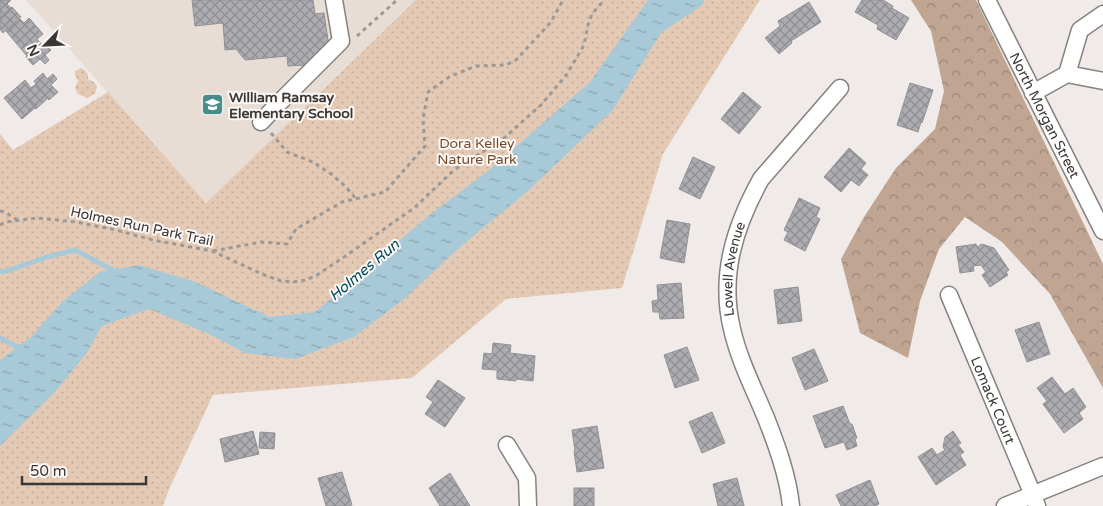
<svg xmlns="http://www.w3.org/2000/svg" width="1103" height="506" font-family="'Varela Round',sans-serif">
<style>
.built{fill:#e8ddd5}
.forest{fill:url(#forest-crowns)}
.park{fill:url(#park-dots)}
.water{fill:url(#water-ripples)}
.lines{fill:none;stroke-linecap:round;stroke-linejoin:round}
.stream{stroke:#a8cad8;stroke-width:5}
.building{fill:url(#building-cross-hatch);stroke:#929196}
.minor-casing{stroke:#86827f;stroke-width:19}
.path{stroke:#9c9997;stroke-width:3;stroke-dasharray:4 4;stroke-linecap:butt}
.minor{stroke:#fff;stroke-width:16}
.labels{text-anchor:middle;stroke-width:4;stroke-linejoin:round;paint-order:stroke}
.poi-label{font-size:14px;font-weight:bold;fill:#3a3837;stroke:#fdf8f5;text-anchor:start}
.street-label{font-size:14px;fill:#3a3837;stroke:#fdf8f5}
.park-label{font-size:14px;fill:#744c2c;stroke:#fdf8f5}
.water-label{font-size:15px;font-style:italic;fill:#00495d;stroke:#fdf8f5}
</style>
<defs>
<pattern id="forest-crowns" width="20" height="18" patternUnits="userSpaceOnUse" patternTransform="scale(1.25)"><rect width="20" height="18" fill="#bfa592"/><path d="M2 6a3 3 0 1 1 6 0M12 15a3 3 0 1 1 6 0" fill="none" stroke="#9c8778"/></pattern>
<pattern id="park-dots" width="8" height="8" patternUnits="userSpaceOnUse" patternTransform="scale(1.25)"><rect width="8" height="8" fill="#e4cab5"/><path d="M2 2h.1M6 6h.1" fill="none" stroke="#c4ae9c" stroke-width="1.8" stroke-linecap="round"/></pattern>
<pattern id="water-ripples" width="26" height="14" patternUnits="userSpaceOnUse" patternTransform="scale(1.25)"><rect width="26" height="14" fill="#a8cad8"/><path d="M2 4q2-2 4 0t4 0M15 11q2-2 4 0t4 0" fill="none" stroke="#8aa5b0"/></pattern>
<pattern id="building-cross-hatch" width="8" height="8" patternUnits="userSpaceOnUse" patternTransform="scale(1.25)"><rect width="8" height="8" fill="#adacb1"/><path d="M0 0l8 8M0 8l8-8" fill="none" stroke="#8e8d91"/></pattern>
</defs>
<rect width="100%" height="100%" fill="#f0ebe8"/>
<path class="built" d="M26 0H420L295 118 206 204Z"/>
<path class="forest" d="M911 0H976L1103 264V388L1050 294 1002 242 965 217 939 249 920 301 908 358 860 333 841 259 864 217 896 168 935 129 944 91 931 31Z"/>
<g class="park">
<path d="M416 0H760L663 154 622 288 506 299 412 378 213 395 170 487 163 506H0V134L13 150 108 92 206 203Z"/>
<path d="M81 68C87 71 88 73 88 79L94 82 97 86 95 94 87 98 78 94 75 88 78 80 75 76V71Z"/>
</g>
<path class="water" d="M648 0H704L701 6 661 33 612 111 528 191 459 248 404 299 354 337 295 359 245 353 209 334 149 309 102 326 86 354 54 393 0 446V360L30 338 63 301 100 272 139 265 193 281 270 317 315 312 427 217 488 171 590 82Z"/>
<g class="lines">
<g class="stream">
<path d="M0 271 4 272 47 257 75 250 118 273"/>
<path d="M0 338 17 347H22"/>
</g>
</g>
<g class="building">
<path d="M0 0H11L7 4 11 8 0 18Z"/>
<path d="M192 0H313L315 14 324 13 329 47 308 65 288 66 287 56 245 60 236 49 225 50 223 23 195 26Z"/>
<path d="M862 0H883L893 6 892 8 909 18 896 40 877 29 878 25 855 12Z"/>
<path d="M809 2 821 22 791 41 792 43 779 54 765 38 780 26 778 21Z"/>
<path d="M12 7 21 17 3 33 0 29V18Z"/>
<path d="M29 18 36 26 16 43 6 31 20 19 24 23Z"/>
<path d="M36 26 43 34 37 39 41 44 27 56 16 43Z"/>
<path d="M44 42 51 50 45 55 49 60 45 64 40 59 33 65 26 57Z"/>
<path d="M43 73 47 79 53 74 57 79 51 85 58 92 49 100 34 81Z"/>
<path d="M25 80 31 88 36 84 48 98 36 109 17 87Z"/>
<path d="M910 83 933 90 922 123 921 122 918 132 897 125Z"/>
<path d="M17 87 35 108 22 119 4 98Z"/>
<path d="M743 92 761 107 739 134 721 119Z"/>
<path d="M849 148 866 163 861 169 868 175 859 186 851 180 841 192 824 177Z"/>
<path d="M693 157 715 167 700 199 679 189Z"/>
<path d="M799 198 820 208 816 217 820 219 805 251 784 240 788 232 784 230Z"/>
<path d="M667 220 690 224 684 263 660 258Z"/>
<path d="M976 244 977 247 982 244 994 248 1009 270 1006 272 1008 275 990 287 982 275 986 272 981 265 973 266 974 271 960 273 956 247Z"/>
<path d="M681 283 684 318 660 319 659 312H653L652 301 658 300 657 285Z"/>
<path d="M798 287 802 321 778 324 774 290Z"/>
<path d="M1039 322 1050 354 1027 362 1015 330Z"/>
<path d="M493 343 511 345 510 353 535 356 533 381 516 379V381L497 379V370L482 369 484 353 492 354Z"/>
<path d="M687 347 699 380 675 388 664 355Z"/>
<path d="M814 349 828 381 805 390 792 358Z"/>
<path d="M1052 377 1065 394 1073 388 1086 407 1079 413 1083 419 1064 433 1043 404 1047 401 1037 388Z"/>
<path d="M438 380 465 398 445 427 425 414 433 402 426 397Z"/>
<path d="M843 406 850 424H852L857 438 855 439 857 446 847 450 844 442 825 448 813 416Z"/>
<path d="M712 412 725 443 702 453 689 422Z"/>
<path d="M597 426 604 468 577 472 574 451H575L572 430Z"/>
<path d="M253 431 259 454 225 462 220 439Z"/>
<path d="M953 431 961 443 958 445 964 452 960 455 966 465 936 485 918 457 932 448 937 455 945 450 943 447 945 437Z"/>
<path d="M260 432 275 433 274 449 259 448Z"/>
<path d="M342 472 352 505 347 506H326L318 478Z"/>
<path d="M450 473 470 506H440L429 488Z"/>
<path d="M737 478 744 506H718L713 484Z"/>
<path d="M870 480 879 504 875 506H841L836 495Z"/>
<rect x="574" y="488" width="20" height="18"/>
</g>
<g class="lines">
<defs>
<g id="minor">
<path id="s1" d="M987 0 1103 231"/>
<path d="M1067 74 1080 30 1103 14"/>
<path d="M1033 93 1067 74 1103 81"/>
<path d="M261 122 278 104 341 41 334 0"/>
<path id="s2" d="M949 295 1033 495 1037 506"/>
<path d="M507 445 527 478 528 506"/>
<path id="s3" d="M791 506C788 476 777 446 766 418 754 389 739 360 732 329 719 275 735 226 761 179L840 88"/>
<path d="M1005 506 1103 466"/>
</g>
</defs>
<use href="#minor" class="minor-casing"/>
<g class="path">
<path d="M357 36 397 0"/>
<path d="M271 133 287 152 313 162 331 174 345 186 356 199"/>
<path d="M0 211 5 212 17 220"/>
<path d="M0 225 6 222 37 218 76 222 116 230 153 240 212 251 262 274 281 281 293 282 306 280 317 275 344 257 414 208 454 170 504 138 541 105 567 74 584 45 588 25 592 14 604 0"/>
<path d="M213 251 261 242 287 244 296 229 342 202 385 192 425 146 423 119 428 92 449 77 476 66 506 65 516 60 551 22 563 0"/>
</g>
<use href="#minor" class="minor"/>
</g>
<defs>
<symbol id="school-square" viewBox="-11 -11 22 22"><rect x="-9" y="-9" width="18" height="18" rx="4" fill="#468d8c" stroke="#fdf8f5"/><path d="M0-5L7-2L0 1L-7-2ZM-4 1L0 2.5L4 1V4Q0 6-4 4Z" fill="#fff"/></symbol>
</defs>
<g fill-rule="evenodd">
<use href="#school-square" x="200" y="92" width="25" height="25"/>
</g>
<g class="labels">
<g class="poi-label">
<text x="229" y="102">William Ramsay<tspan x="229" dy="16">Elementary School</tspan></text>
</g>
<g class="street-label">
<text dy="5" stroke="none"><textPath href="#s1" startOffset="129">North Morgan Street</textPath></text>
<text transform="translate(142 226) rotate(12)" y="5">Holmes Run Park Trail</text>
<text dy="5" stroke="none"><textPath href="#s3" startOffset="248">Lowell Avenue</textPath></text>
<text dy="5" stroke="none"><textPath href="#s2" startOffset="114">Lomack Court</textPath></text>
</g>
<g class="park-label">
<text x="477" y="148">Dora Kelley<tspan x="477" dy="16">Nature Park</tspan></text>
</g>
<g class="water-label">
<text transform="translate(364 270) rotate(-40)" y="5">Holmes Run</text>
</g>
</g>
<g transform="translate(45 45) rotate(246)" stroke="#fdf8f5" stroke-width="4" paint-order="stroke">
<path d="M0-4L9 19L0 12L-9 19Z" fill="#3a3837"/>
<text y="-8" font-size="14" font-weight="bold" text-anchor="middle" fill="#3a3837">N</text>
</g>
<path d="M22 476v8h124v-8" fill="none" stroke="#3a3837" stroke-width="2.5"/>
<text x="30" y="476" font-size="15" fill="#3a3837" stroke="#fdf8f5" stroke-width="4" paint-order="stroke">50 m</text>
</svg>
